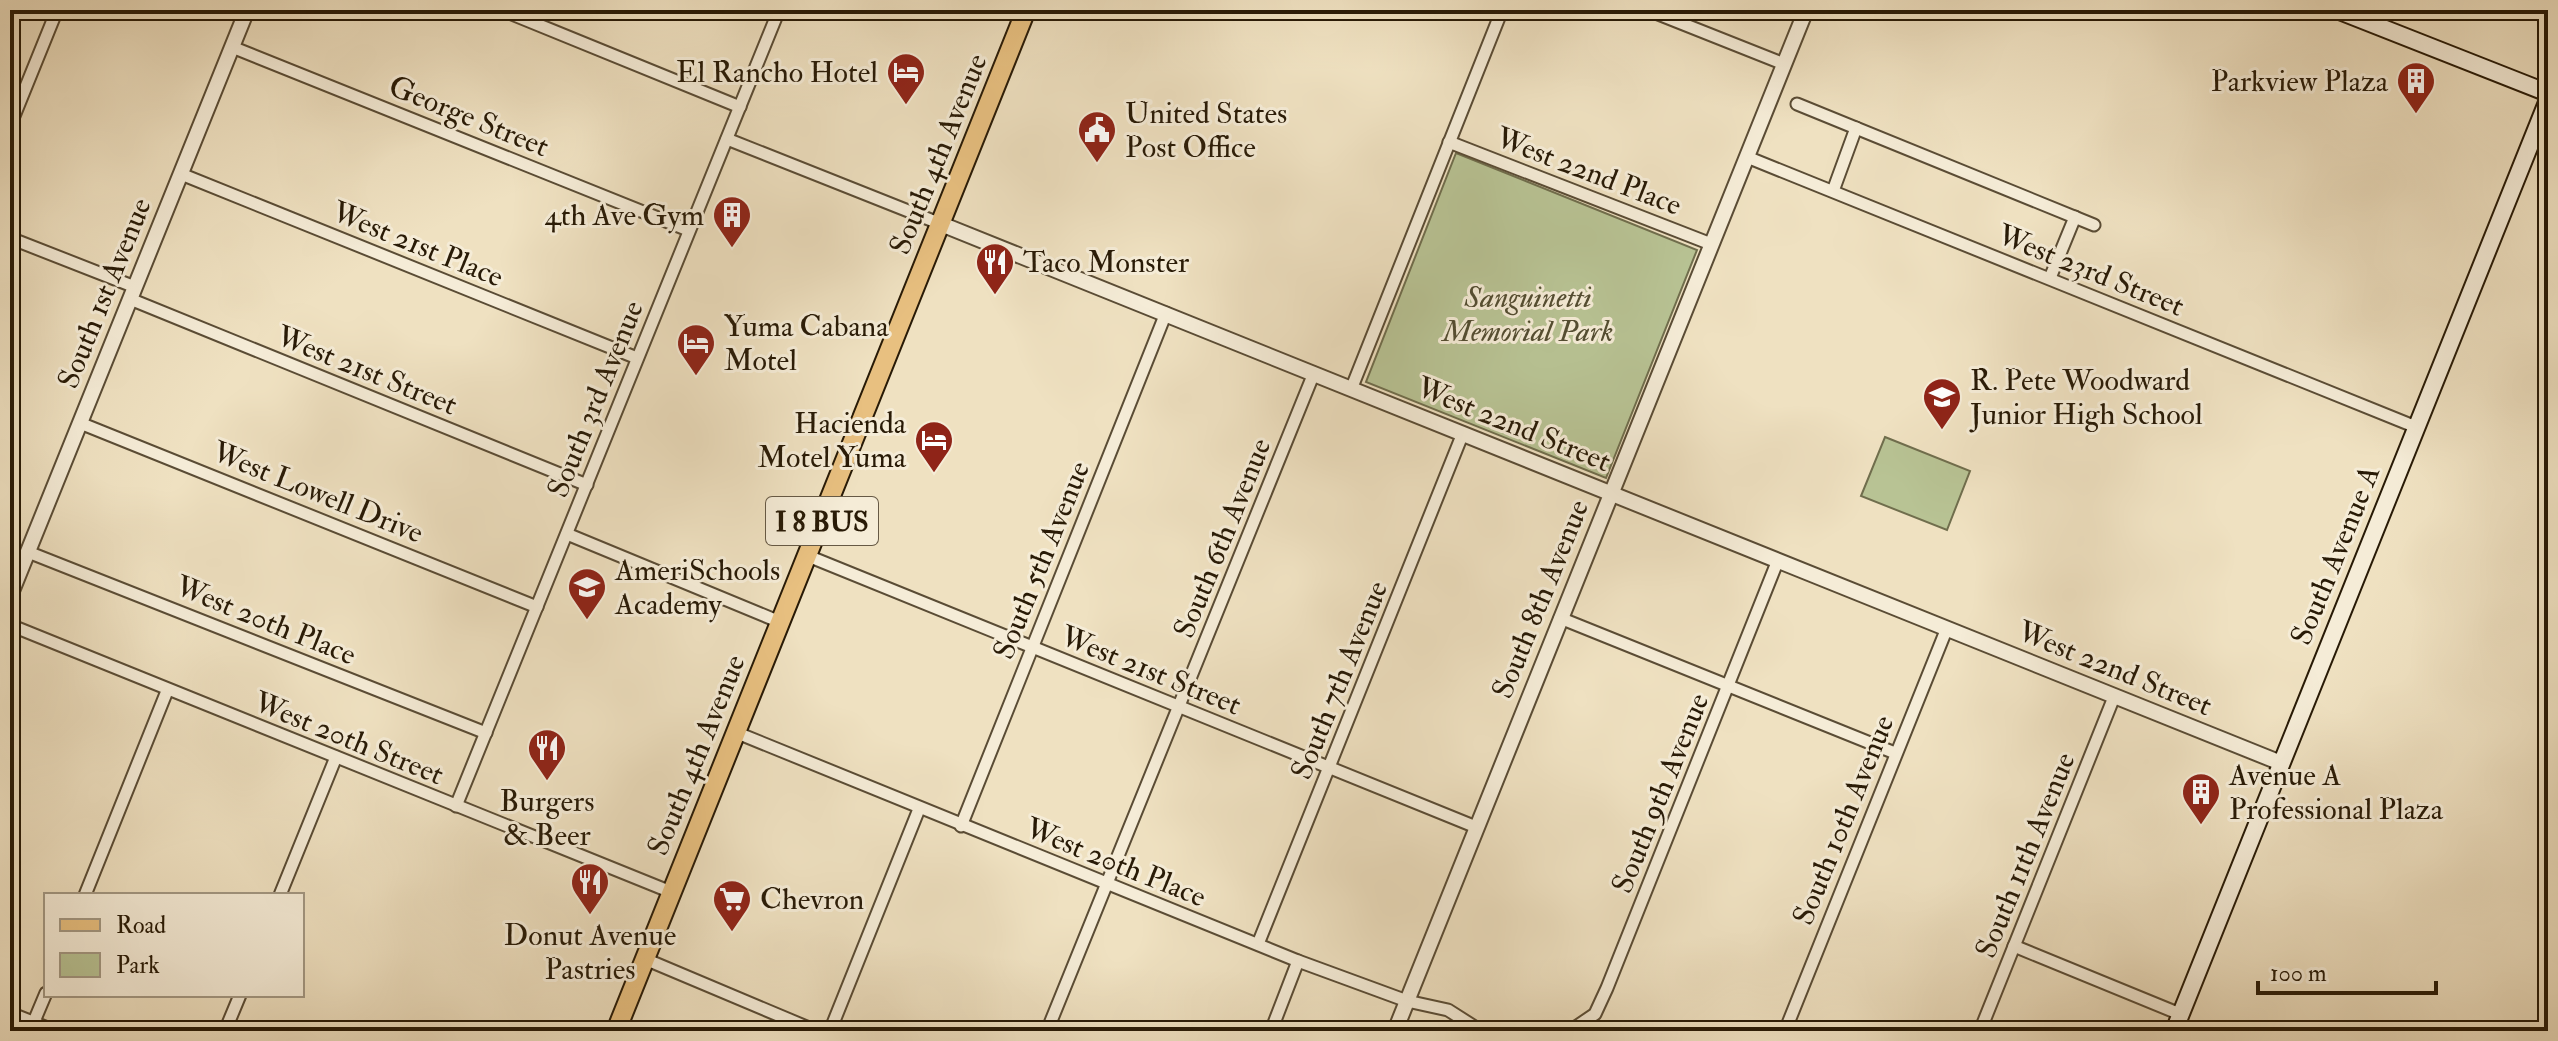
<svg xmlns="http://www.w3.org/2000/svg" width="2558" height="1041" font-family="'IM FELL Double Pica',serif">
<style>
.green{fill:#b8c394;stroke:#706e4d;stroke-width:2}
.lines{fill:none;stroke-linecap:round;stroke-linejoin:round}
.minor-casing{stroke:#5a4c35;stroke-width:15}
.tertiary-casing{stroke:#5a4c35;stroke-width:18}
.secondary-casing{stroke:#281a06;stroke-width:20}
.primary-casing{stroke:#281a06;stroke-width:22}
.minor{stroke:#f5ecd7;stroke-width:11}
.tertiary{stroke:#f5ecd7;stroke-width:14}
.secondary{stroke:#f5ecd7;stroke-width:16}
.primary{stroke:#e8c080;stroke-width:18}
.labels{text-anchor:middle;stroke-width:6;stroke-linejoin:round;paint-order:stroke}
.shield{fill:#f5ecd7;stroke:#665945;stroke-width:2}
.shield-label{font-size:28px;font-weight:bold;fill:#281a06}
.poi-label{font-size:30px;fill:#281a06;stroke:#f5ecd7;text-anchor:start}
.street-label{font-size:30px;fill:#281a06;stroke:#f5ecd7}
.park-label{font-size:30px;font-style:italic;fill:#534d31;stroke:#f5ecd7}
</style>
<rect width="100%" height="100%" fill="#efe1c1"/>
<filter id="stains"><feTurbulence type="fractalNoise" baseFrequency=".0025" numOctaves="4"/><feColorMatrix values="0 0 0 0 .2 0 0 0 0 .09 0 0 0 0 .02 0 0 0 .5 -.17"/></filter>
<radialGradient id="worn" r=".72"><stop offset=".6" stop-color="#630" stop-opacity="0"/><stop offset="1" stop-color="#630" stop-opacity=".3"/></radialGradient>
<g class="green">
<path d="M1456 153 1697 250 1606 478 1366 382Z"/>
<path d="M1885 437 1970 471 1947 530 1861 496Z"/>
</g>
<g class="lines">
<defs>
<g id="minor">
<path d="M502 10 740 107"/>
<path d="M1648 10 1784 64"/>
<path d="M232 47 688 230"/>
<path d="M1797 104 2094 225"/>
<path d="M10 126 57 10"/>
<path d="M727 139 941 224"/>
<path d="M1449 142 1711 244"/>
<path d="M1747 157 2416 427"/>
<path d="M181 174 637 358"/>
<path d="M1833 191 1856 128"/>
<path d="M10 238 135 287"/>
<path d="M2050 278 2075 217"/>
<path d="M130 299 587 485"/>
<path d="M1352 387 1502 10"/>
<path d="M80 423 537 607"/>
<path d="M567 534 780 622"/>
<path d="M28 552 486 733"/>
<path d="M808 556 1476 827"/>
<path d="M1560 618 1895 753"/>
<path d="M10 625 671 892"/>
<path d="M735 732 1298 961 1407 1001 1448 1010 1481 1031"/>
<path d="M456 806 779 10"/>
<path d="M961 826 1166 313"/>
<path d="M85 895 167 691"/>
<path d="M280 895 336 757"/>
<path d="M1258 944 1463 433"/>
<path d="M2014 946 2180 1014"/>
<path d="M645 959 816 1031"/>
<path d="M10 1013 55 1031"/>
<path d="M30 1031 46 993"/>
<path d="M225 1031 240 995"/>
<path d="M830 1031 919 809"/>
<path d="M1047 1031 1314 373"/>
<path d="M1271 1031 1298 961"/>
<path d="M1570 1031 1595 1014 1607 988 1778 560"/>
<path d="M1785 1031 1947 628"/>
<path d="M1980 1031 2114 697"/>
</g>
<g id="tertiary">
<path d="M941 224 2281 763"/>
<path d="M10 596 247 10"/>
<path d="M1395 1031 1806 10"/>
</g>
<g id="secondary">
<path d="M2337 10 2548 93"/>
<path d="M2174 1031 2548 100"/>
</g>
<path id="primary" d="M616 1031 1026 10"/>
</defs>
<use href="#minor" class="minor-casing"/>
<use href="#tertiary" class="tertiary-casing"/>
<use href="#secondary" class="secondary-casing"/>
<use href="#primary" class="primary-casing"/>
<use href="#minor" class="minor"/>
<use href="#tertiary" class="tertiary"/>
<use href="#secondary" class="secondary"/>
<use href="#primary" class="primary"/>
</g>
<defs>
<symbol id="hotel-pin" viewBox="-11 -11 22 30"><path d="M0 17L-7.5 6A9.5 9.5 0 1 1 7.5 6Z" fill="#8f2418" stroke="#f5ecd7"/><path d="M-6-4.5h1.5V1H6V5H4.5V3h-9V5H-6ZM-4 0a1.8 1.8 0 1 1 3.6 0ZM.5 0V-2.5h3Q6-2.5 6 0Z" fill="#fff"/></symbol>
<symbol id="building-pin" viewBox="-11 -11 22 30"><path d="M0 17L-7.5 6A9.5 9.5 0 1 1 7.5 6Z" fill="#8f2418" stroke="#f5ecd7"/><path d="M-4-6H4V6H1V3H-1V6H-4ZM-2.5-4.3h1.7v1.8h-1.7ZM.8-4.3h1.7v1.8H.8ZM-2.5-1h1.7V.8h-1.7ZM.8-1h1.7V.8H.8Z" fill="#fff"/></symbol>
<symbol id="civic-pin" viewBox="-11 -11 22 30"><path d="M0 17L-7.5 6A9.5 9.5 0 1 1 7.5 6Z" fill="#8f2418" stroke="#f5ecd7"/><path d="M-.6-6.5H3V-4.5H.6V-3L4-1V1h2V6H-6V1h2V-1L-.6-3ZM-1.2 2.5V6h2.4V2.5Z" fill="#fff"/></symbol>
<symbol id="restaurant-pin" viewBox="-11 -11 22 30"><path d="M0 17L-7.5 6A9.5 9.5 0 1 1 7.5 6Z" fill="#8f2418" stroke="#f5ecd7"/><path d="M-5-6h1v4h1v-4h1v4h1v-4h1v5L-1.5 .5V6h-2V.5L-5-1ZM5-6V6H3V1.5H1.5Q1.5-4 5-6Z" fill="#fff"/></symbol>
<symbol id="school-pin" viewBox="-11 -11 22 30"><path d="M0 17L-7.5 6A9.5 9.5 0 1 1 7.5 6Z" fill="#8f2418" stroke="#f5ecd7"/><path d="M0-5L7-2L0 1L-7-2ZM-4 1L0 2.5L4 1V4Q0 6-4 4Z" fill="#fff"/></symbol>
<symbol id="supermarket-pin" viewBox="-11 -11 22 30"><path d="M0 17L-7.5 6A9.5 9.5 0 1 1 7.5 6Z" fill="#8f2418" stroke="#f5ecd7"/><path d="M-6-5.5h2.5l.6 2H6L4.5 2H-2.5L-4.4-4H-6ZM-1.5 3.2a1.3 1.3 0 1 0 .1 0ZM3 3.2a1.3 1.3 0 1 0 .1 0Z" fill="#fff"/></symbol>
</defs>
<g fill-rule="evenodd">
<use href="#hotel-pin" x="884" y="50" width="44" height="60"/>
<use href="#building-pin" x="2394" y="59" width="44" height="60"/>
<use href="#civic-pin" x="1075" y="108" width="44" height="60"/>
<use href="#building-pin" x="710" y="193" width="44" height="60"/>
<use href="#restaurant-pin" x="973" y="240" width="44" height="60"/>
<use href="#hotel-pin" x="674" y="321" width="44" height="60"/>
<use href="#school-pin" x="1920" y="375" width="44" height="60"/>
<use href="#hotel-pin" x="912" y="418" width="44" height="60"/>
<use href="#school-pin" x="565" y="565" width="44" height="60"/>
<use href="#restaurant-pin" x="525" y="726" width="44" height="60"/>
<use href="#building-pin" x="2179" y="770" width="44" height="60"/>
<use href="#restaurant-pin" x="568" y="860" width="44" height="60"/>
<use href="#supermarket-pin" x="710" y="877" width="44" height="60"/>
</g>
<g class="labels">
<rect class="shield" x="766" y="497" width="112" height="48" rx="6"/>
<g class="shield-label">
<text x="822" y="531">I 8 BUS</text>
</g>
<g class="poi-label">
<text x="878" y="82" text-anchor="end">El Rancho Hotel</text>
<text x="2388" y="91" text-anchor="end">Parkview Plaza</text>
<text x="1125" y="123">United States<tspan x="1125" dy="34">Post Office</tspan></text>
<text x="704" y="225" text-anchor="end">4th Ave Gym</text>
<text x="1023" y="272">Taco Monster</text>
<text x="724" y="336">Yuma Cabana<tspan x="724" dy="34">Motel</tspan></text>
<text x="1970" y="390">R. Pete Woodward<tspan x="1970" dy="34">Junior High School</tspan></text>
<text x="906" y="433" text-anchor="end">Hacienda<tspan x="906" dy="34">Motel Yuma</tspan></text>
<text x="615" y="580">AmeriSchools<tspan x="615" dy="34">Academy</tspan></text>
<text x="2229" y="785">Avenue A<tspan x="2229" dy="34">Professional Plaza</tspan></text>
<text x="547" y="811" text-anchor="middle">Burgers<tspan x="547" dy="34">&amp; Beer</tspan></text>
<text x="760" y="909">Chevron</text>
<text x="590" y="945" text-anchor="middle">Donut Avenue<tspan x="590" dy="34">Pastries</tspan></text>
</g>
<g class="street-label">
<text transform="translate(469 116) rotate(22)" y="10">George Street</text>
<text transform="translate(938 154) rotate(-68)" y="10">South 4th Avenue</text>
<text transform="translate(1589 171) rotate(21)" y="10">West 22nd Place</text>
<text transform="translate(418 244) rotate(22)" y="10">West 21st Place</text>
<text transform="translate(2091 270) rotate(22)" y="10">West 23rd Street</text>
<text transform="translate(104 293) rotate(-68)" y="10">South 1st Avenue</text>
<text transform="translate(367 370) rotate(22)" y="10">West 21st Street</text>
<text transform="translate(595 399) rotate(-68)" y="10">South 3rd Avenue</text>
<text transform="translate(1514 424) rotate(22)" y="10">West 22nd Street</text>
<text transform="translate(318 492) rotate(22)" y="10">West Lowell Drive</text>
<text transform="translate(1222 538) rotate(-68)" y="10">South 6th Avenue</text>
<text transform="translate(2335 555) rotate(-68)" y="10">South Avenue A</text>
<text transform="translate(1041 560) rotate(-68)" y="10">South 5th Avenue</text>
<text transform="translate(1540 599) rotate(-68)" y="10">South 8th Avenue</text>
<text transform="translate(266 620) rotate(22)" y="10">West 20th Place</text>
<text transform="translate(2115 668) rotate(22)" y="10">West 22nd Street</text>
<text transform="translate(1151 670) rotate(22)" y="10">West 21st Street</text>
<text transform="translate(1339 680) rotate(-68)" y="10">South 7th Avenue</text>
<text transform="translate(349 738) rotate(22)" y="10">West 20th Street</text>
<text transform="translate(696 755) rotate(-68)" y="10">South 4th Avenue</text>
<text transform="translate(1660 793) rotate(-68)" y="10">South 9th Avenue</text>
<text transform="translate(1843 820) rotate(-68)" y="10">South 10th Avenue</text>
<text transform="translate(2025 855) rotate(-68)" y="10">South 11th Avenue</text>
<text transform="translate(1116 862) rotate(22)" y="10">West 20th Place</text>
</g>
<g class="park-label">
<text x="1528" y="307">Sanguinetti<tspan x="1528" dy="34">Memorial Park</tspan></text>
</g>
</g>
<rect width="2558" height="1041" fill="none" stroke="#efe1c1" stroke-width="40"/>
<rect x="12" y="12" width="2534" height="1017" fill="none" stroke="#281a06" stroke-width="4"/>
<rect x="20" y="20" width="2518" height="1001" fill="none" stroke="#281a06" stroke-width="2"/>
<rect x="44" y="893" width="260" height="104" fill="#f5ecd7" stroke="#a39883" stroke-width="2"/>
<rect x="60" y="919" width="40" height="12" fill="#e8c080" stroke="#a39883" stroke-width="2"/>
<text x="116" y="933" font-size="24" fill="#281a06">Road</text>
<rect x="60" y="953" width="40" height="24" fill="#b8c394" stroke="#a39883" stroke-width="2"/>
<text x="116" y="973" font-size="24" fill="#281a06">Park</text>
<path d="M2258 981v12h178v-12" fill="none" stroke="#281a06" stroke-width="4"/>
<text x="2270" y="981" font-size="24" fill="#281a06" stroke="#f5ecd7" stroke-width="6" paint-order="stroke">100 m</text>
<rect width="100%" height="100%" filter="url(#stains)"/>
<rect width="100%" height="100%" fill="url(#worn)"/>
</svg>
